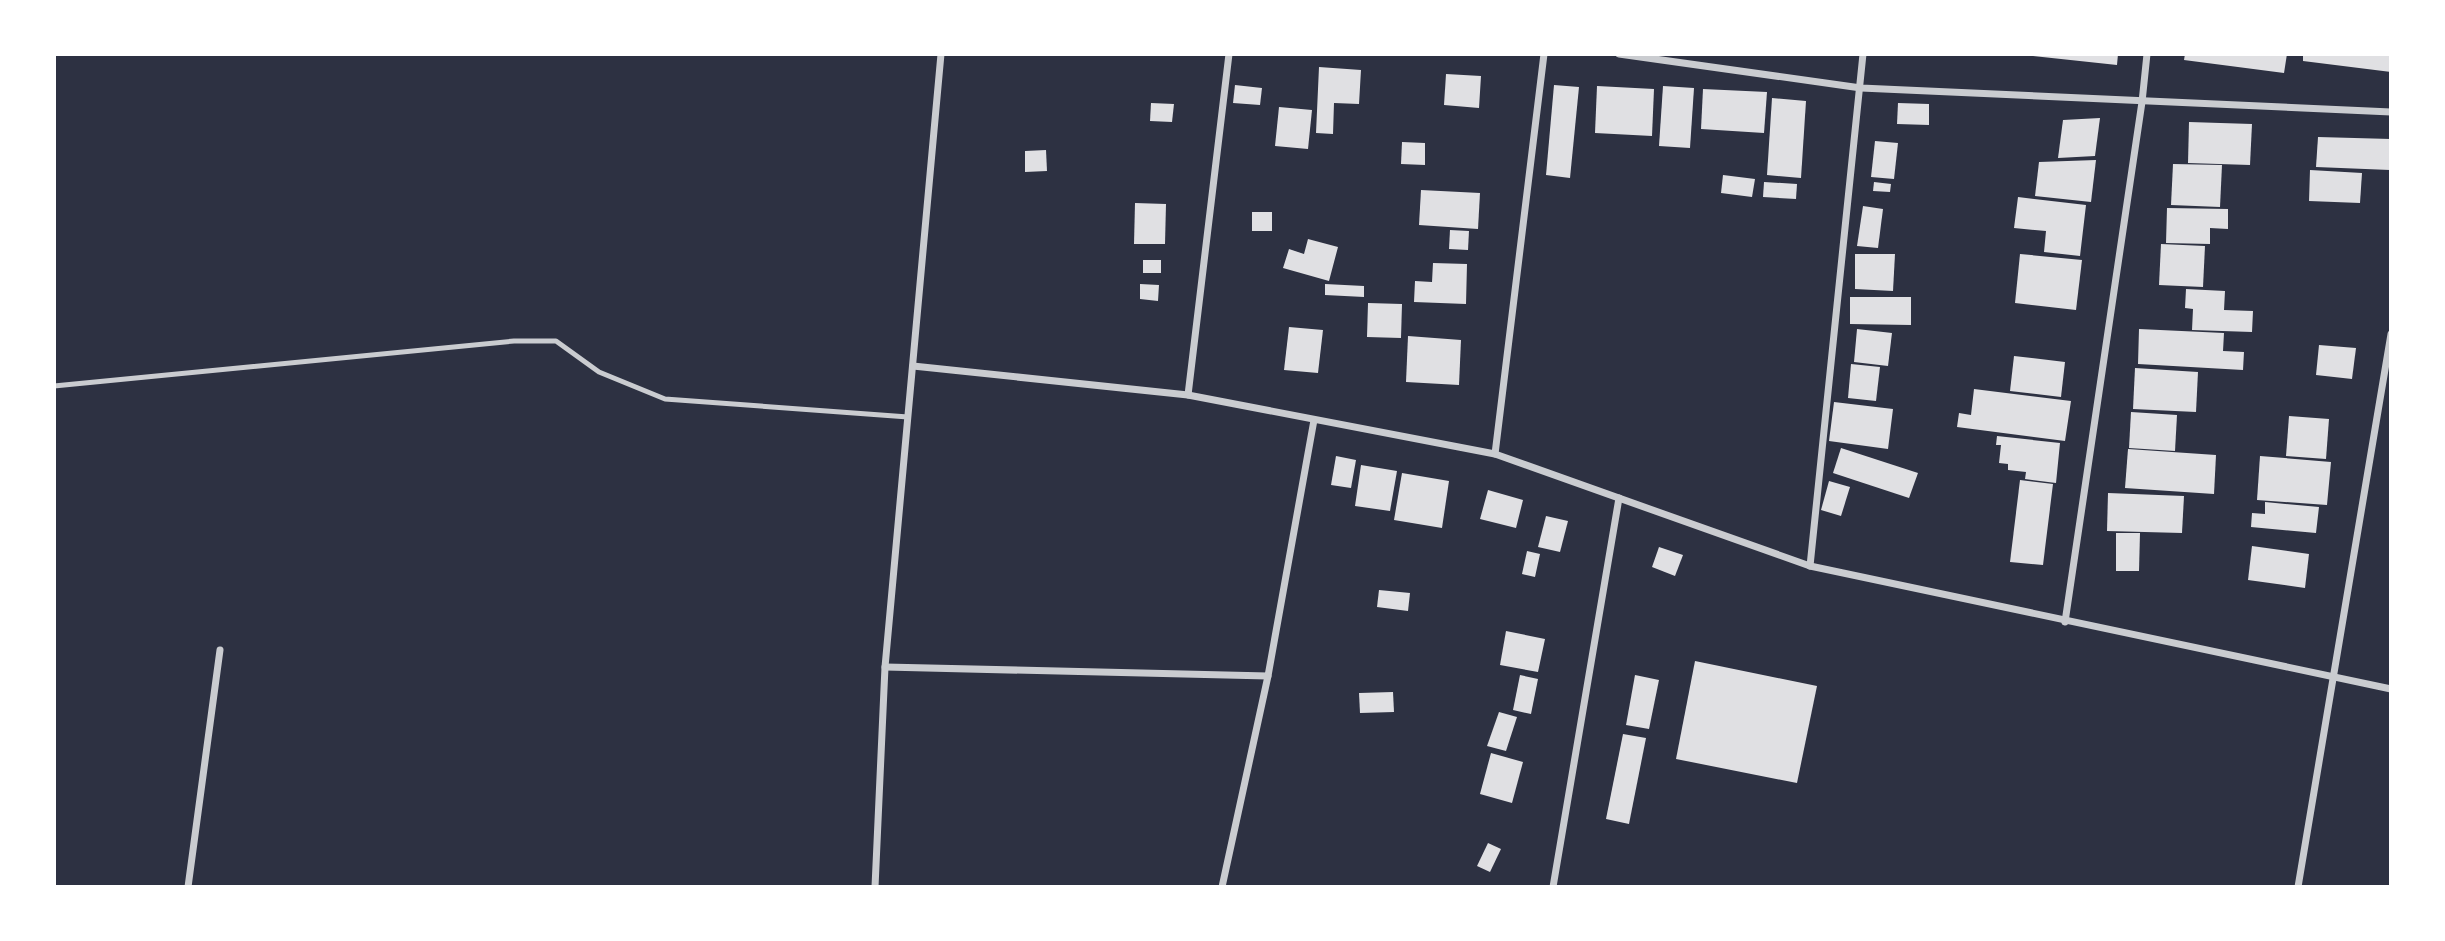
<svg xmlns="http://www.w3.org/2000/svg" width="2445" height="941" font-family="'Source Sans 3',sans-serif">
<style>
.building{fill:#e0e0e3}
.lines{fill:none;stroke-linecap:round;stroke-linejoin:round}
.service{stroke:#caccd0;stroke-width:5}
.minor{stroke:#caccd0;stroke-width:7}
</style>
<rect width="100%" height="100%" fill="#2d3142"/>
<g class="building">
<path d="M2033 54H2118L2117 65 2033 56Z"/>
<path d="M2185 54H2287L2284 73 2184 60Z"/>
<path d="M2303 54H2391V72L2303 61Z"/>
<path d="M1319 67 1361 70 1359 104 1334 103 1333 134 1316 133Z"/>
<path d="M1446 74 1481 76 1479 108 1444 105Z"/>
<path d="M1235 85 1262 88 1260 105 1233 103Z"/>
<path d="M1554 85 1579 87 1570 178 1546 175Z"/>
<path d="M1597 86 1654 89 1652 136 1595 133Z"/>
<path d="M1663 86 1694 88 1690 148 1659 146Z"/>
<path d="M1703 89 1767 92 1764 133 1701 129Z"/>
<path d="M1772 98 1806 101 1801 178 1767 175Z"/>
<path d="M1151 103 1174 104 1172 122 1150 121Z"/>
<path d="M1898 103 1929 104V125L1897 124Z"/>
<path d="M1279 107 1312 110 1308 149 1275 146Z"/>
<path d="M2100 118 2095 156 2058 158 2063 120Z"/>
<path d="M2189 122 2252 124 2250 165 2188 163Z"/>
<path d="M2318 137 2391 139 2390 170 2316 167Z"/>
<path d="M1875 141 1898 143 1894 179 1871 177Z"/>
<path d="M1402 142 1425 143V165L1401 164Z"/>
<path d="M1046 150 1047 171 1025 172V151Z"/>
<path d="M2096 160 2091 202 2035 196 2039 162Z"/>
<path d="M2173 164 2222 165 2220 207 2171 205Z"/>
<path d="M2310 170 2362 173 2360 203 2309 201Z"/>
<path d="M1723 175 1755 179 1752 197 1721 193Z"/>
<path d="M1764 182 1797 184 1796 199 1763 197Z"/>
<path d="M1874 182 1891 184 1890 192 1873 191Z"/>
<path d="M1421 190 1480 193 1478 229 1419 225Z"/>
<path d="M2018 197 2086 205 2080 256 2044 252 2046 231 2014 228Z"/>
<path d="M1135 203 1166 204 1165 244H1134Z"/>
<path d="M1863 206 1883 209 1878 248 1857 246Z"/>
<path d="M2167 208 2228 209V229L2210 228V244L2166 243Z"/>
<rect x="1252" y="212" width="20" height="19"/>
<path d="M1450 230 1469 231 1468 250 1449 249Z"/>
<path d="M1308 239 1338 247 1329 281 1283 268 1289 249 1304 254Z"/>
<path d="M2161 244 2205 246 2203 287 2159 285Z"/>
<path d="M1855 254H1895L1893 291 1855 289Z"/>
<path d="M2020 254 2082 260 2076 310 2015 303Z"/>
<rect x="1143" y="260" width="18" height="13"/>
<path d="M1433 263 1467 264 1466 304 1414 302 1415 281 1432 282Z"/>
<path d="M1140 284 1159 285 1158 301 1140 299Z"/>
<path d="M1325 284 1364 286V297L1325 295Z"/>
<path d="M2186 289 2225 291 2224 310 2253 311 2252 332 2192 330 2193 309 2185 308Z"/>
<path d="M1850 297H1911V325L1850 324Z"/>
<path d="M1368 303 1402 304 1401 338 1367 337Z"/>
<path d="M1289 327 1323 330 1318 373 1284 370Z"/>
<path d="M1857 329 1892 333 1888 366 1854 362Z"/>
<path d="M2139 329 2224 333 2223 351 2244 352 2243 370 2138 364Z"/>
<path d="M1408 336 1461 340 1459 385 1406 382Z"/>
<path d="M2319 345 2356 348 2352 379 2316 375Z"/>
<path d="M2014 356 2065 362 2061 397 2010 391Z"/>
<path d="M1851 364 1880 367 1876 401 1848 398Z"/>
<path d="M2135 368 2198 372 2196 412 2133 409Z"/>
<path d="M1974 389 2071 401 2065 441 1957 427 1959 413 1971 415Z"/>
<path d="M1834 402 1893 409 1888 449 1829 441Z"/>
<path d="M2131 412 2177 415 2175 451 2129 448Z"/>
<path d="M2289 416 2329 419 2326 459 2286 456Z"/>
<path d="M1997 436 2060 443 2056 483 2025 479 2026 472 2008 470V464L1999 463 2001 445H1996Z"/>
<path d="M1841 448 1918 473 1909 498 1833 473Z"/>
<path d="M2128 449 2216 455 2214 494 2125 488Z"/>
<path d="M1336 456 1356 460 1351 488 1331 485Z"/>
<path d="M2260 456 2331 462 2327 505 2257 500Z"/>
<path d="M1361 465 1397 471 1390 511 1355 506Z"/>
<path d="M1402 473 1449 481 1442 528 1394 520Z"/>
<path d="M2020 480 2053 484 2043 565 2010 562Z"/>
<path d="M1829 481 1850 487 1841 516 1821 510Z"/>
<path d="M1488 490 1523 500 1516 528 1480 519Z"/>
<path d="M2108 493 2184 496 2182 533 2107 531Z"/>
<path d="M2265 502 2319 507 2316 533 2251 527 2252 513 2265 514Z"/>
<path d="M1546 516 1568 521 1560 552 1538 547Z"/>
<path d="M2116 533H2140L2139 571H2116Z"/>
<path d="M2252 546 2309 554 2305 588 2248 580Z"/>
<path d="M1659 547 1683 555 1675 576 1652 567Z"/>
<path d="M1527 551 1540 554 1535 577 1522 574Z"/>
<path d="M1379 590 1410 593 1408 611 1377 607Z"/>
<path d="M1506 631 1545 639 1538 672 1500 665Z"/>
<path d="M1695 661 1817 686 1797 783 1676 759Z"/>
<path d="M1520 675 1538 679 1531 714 1513 710Z"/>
<path d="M1635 675 1659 680 1649 729 1626 725Z"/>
<path d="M1393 692 1394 712 1360 713 1359 693Z"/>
<path d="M1499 712 1517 717 1506 751 1487 746Z"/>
<path d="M1623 734 1646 738 1629 824 1606 819Z"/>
<path d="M1491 753 1523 762 1512 803 1480 794Z"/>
<path d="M1488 843 1501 849 1490 872 1477 866Z"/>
</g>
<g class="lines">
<path class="service" d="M54 386 514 341H556L599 372 665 399 908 417"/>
<g class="minor">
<path d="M1619 54 1861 88 2391 112"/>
<path d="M913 366 1188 395 1495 454 1810 566 2391 689"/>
<path d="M1188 395 1229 54"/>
<path d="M1495 454 1544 54"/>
<path d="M1810 566 1863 54"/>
<path d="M2065 622 2142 102 2147 54"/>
<path d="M885 667 1268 676"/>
<path d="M188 887 220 650"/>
<path d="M875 887 885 667 941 54"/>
<path d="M1222 887 1268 676 1314 420"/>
<path d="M1553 887 1619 498"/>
<path d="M2298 887 2391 334"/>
</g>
</g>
<rect width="2445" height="941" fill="none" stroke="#ffffff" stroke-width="112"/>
</svg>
